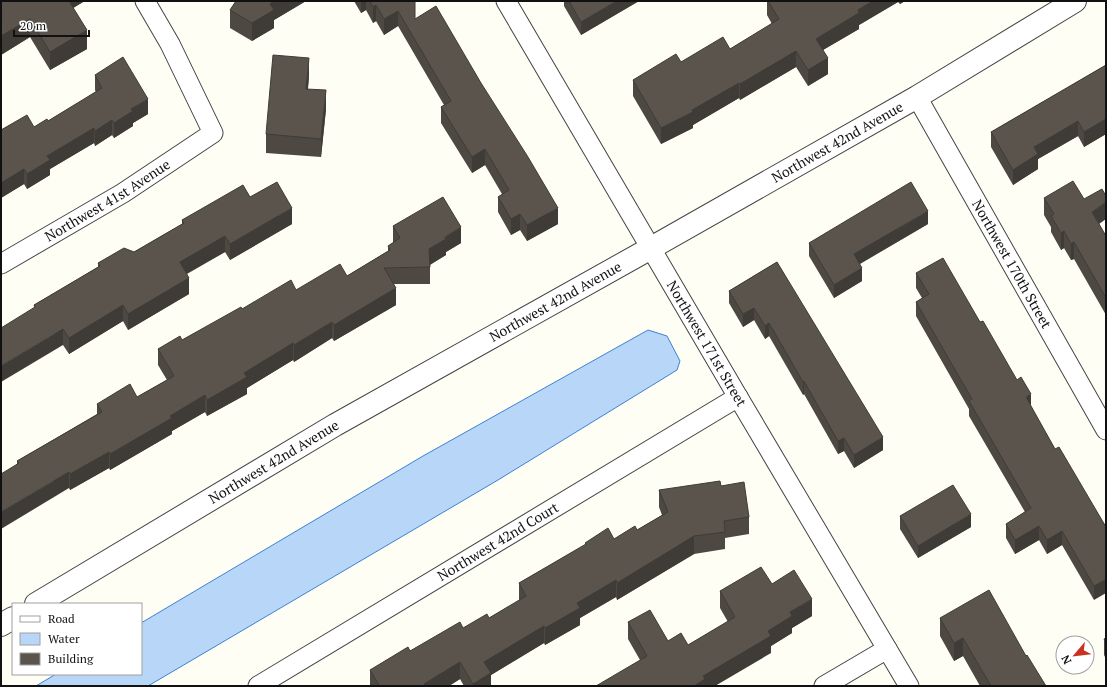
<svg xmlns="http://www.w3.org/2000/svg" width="1107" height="687" font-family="'PT Serif',serif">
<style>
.water{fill:#b8d7f8;stroke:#3c81d2}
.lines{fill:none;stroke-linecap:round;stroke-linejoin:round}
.minor-casing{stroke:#444;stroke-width:21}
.tertiary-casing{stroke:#444;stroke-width:24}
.minor{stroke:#fff;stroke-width:19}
.tertiary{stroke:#fff;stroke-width:22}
.wall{fill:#4d4842}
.shaded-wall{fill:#3f3b36}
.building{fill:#5a544d;stroke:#3f3b36}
.labels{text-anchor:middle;stroke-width:4;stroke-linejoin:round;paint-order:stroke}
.street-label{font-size:14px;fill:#111;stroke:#fff}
</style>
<rect width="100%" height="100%" fill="#fffef5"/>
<path class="water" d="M648 330 667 336 680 361 677 370 498 480 148 686H36L56 674H141V623L423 456Z"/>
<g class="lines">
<defs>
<g id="minor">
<path id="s1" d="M506 1 738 397 909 686"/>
<path id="s2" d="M917 97 1106 430"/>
<path id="s3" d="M1 264 123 193 213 133 170 44 145 1"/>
<path id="s4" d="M258 686 738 397"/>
<path d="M824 686 887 649"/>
</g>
<g id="tertiary">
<path id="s5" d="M36 604 335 425 651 248 917 97 1075 1"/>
<path d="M1 625 13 618"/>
</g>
</defs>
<use href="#minor" class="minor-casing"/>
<use href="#tertiary" class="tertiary-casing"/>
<use href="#minor" class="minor"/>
<use href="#tertiary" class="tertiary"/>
</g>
<g class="wall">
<path d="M1 1H83V2L73 8 87 49 50 70 30 37 1 55Z"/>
<path d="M236 1H306L274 20V28L252 41 230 28V10Z"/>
<path d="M354 1H415V18L558 224 527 241 520 230 511 235 498 212V197L502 194 485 165 472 173 441 123V107L444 105 398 26 384 35 376 21 373 23 366 10 361 13Z"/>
<path d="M564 1H639L581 35 564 6Z"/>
<path d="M767 1H905L900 4 898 2 859 25V29L823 50 828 74 808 86 796 67 740 100 739 98 693 125V128L661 144 633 96V80L681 62 730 49 772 24 767 15Z"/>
<path d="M1106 65V134L1084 147 1078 136 1038 159V169L1013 185 991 147V132Z"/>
<path d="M95 75 148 114 133 123V126L114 138 112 135 95 146 94 143 50 169V175L27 189 24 184 1 198V130L34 127 48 121 96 92 95 90Z"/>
<path d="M309 76 308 89 326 109 321 157 266 153V134Z"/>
<path d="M250 197 292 224 230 260 225 252 187 274 189 294 128 330 123 321 69 354 63 345 34 308V305L98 267V263L134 252 182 224V220Z"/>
<path d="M1044 198 1099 224 1106 236V315L1074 259 1071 260 1064 248 1061 250 1051 232V227L1044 215Z"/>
<path d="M928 224 860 264 862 281 834 298 809 256V243Z"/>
<path d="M393 226 461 243 446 252V255L430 265V284H393L396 305 334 341 332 338 294 362 293 360 247 388V394L207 416 205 412 172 431V434L110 470 109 468 70 490 69 488 17 464V461L97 414V404L137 397 167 380 158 365V349L182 340 242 309 296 290 347 276 388 251V246L393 243Z"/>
<path d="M777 262 883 450 854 468 844 451 838 454 804 394 803 395 769 336 765 339 754 320 743 327 729 303V291Z"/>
<path d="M916 273 980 322 1031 407 1055 449 1106 527 1094 600 1062 545 1047 554 1039 540 1015 554 1006 538V524L1025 512 969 416V409L916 316V302L922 298 916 288Z"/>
<path d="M721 486 749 517V534L725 538V549L694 554 617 600 616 597 580 618V625L545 645 544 643 491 675V686H464L460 679 449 686H370V670L463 628 489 618 519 601V583L585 545V543L614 539 637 530 662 515 659 507V490Z"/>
<path d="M900 516 971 527 918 558 900 529Z"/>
<path d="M772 584 812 616 792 628V633L771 646V653L640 660 628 639V622L668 641 688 645 728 622 720 608V591Z"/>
<path d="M940 618 1026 656 1046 686H980L963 656 954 661 940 636Z"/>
<path d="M1106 638V659L1104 655V639Z"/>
</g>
<g class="shaded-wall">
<path d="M65 1H83V2L65 13Z"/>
<path d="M274 1H306L274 20V28L252 41V23L270 4Z"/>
<path d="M361 1H366V10L361 13Z"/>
<path d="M617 1H639L581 35V22Z"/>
<path d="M873 1H898V2L859 25V29L816 54V39L858 10Z"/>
<path d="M900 1H905L900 4Z"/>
<path d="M376 5V21L373 23V7Z"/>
<path d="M398 11V26L384 35V19Z"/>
<path d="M30 19V37L1 55V36Z"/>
<path d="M87 30V49L50 70V52Z"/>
<path d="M796 51V67L740 100V84Z"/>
<path d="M309 58V76L306 107V89Z"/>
<path d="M828 58V74L808 86V70Z"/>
<path d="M739 83V98L693 125V128L661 144V128Z"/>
<path d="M326 90V109L321 157V139Z"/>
<path d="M148 99V114L133 123V126L114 138V123L131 109Z"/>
<path d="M1106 119V134L1084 147V132Z"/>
<path d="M112 120V135L95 146V131Z"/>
<path d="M1078 121V136L1038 159V169L1013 185V170L1034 147Z"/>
<path d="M94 128V143L50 169V175L27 189V174L47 156Z"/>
<path d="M485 149V165L472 173V157Z"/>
<path d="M24 169V184L1 198V183Z"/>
<path d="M1106 202V219L1092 229V212Z"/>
<path d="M292 208V224L230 260V244Z"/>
<path d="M558 208V224L527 241V225Z"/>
<path d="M928 211V224L854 267V254Z"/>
<path d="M520 214V230L511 235V219Z"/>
<path d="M461 227V243L446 252V255L429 265V249L445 237Z"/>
<path d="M1064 231V248L1061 250V233Z"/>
<path d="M225 236V252L180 277V262Z"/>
<path d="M1074 242V259L1071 260V244Z"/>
<path d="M862 268V281L834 298V285Z"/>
<path d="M189 278V294L128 330V314Z"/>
<path d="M396 288V305L334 341V325Z"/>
<path d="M123 305V321L69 354V338Z"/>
<path d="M754 308V320L743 327V314Z"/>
<path d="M332 322V338L294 362V345Z"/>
<path d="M769 323V336L765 339V326Z"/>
<path d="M63 329V345L1 382V366Z"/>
<path d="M293 343V360L247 388V394L207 416V400L244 373Z"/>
<path d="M804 381V394L803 395V382Z"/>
<path d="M1031 394V409L1026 397Z"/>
<path d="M205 395V412L172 431V434L110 470V454L170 416Z"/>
<path d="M883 437V450L854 468V455Z"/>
<path d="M844 438V451L838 454V441Z"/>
<path d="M109 452V468L70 490V474Z"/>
<path d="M69 472V488L1 529V512Z"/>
<path d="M971 514V527L918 558V546Z"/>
<path d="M1039 526V540L1015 554V540Z"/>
<path d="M1062 531V545L1047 554V540Z"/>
<path d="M694 536V554L617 600V583Z"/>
<path d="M1106 579V593L1094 600V586Z"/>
<path d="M616 580V597L580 618V625L545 645V628L577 603Z"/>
<path d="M812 599V616L792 628V633L771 646V653L715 686H694L703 676 790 612Z"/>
<path d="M544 626V643L491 675V686H473V684L484 662Z"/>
<path d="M963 638V656L954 661V643Z"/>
<path d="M460 662V679L449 686H424V684Z"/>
</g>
<g class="building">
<path d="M1 1H69L87 30 50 52 30 19 1 36Z"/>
<path d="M236 1H274L270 4 274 10 252 23 230 10Z"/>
<path d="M370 1H415V19L436 6 481 83 528 157 558 208 527 225 520 214 511 219 498 197 509 190 485 149 472 157 441 107 451 101 398 11 384 19 376 5 373 7Z"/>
<path d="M569 1H617L581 22Z"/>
<path d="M768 1H873L858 10 859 13 816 39 828 58 808 70 796 51 740 84 739 83 692 110 693 112 661 128 633 80 676 54 681 62 723 37 730 49 779 19Z"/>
<path d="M273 55 309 58 306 89 326 90 321 139 266 134Z"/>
<path d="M123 57 148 99 131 109 133 111 114 123 112 120 95 131 94 128 47 156 50 160 27 174 24 169 1 183V130L27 115 34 127 47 119 48 121 102 88 95 75Z"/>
<path d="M1106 65V119L1084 132 1078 121 1034 147 1038 154 1013 170 991 132Z"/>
<path d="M1073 181 1084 199 1102 189 1106 196V202L1092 212 1106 236V298L1074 242 1071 244 1064 231 1061 233 1051 216 1054 214 1044 198Z"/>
<path d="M277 182 292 208 230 244 225 236 180 262 189 278 128 314 123 305 69 338 63 329 1 366V328L35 307 34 305 100 266 98 263 124 248 134 252 184 223 182 220 243 185 250 197Z"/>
<path d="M911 182 928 211 854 254 862 268 834 285 809 243Z"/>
<path d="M443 197 461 227 445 237 446 239 429 249 430 267 384 268 396 288 334 325 332 322 294 345 293 343 244 373 247 377 207 400 205 395 170 416 172 418 110 454 109 452 70 474 69 472 1 512V474L19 463 17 461 102 412 97 404 130 384 137 397 174 376 158 349 180 336 182 340 241 307 242 309 291 280 296 290 340 264 347 276 390 250 388 246 400 238 393 226Z"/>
<path d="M943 258 980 322 983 321 1017 380 1021 377 1031 394 1026 397 1055 449 1059 447 1106 527V579L1094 586 1062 531 1047 540 1039 526 1015 540 1006 524 1031 508 969 401 972 399 916 302 929 294 916 273Z"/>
<path d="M777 262 883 437 854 455 844 438 838 441 804 381 803 382 769 323 765 326 754 308 743 314 729 291Z"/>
<path d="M720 481 721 486 744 482 749 517 724 521 725 532 694 536 617 583 616 580 577 603 580 608 545 628 544 626 484 662 491 673 473 684 460 662 424 684 426 686H378L379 685 370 670 408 647 410 651 460 622 463 628 487 614 489 618 526 596 519 583 586 544 585 543 608 528 614 539 635 526 637 530 668 512 659 490Z"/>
<path d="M953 485 971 514 918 546 900 516Z"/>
<path d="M761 567 772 584 794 570 812 599 790 612 792 616 768 631 771 636 703 676 705 679 694 686H596L647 656 628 622 650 610 668 641 681 633 688 645 735 617 720 591Z"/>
<path d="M989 590 1026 656 1027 655 1046 686H991L963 638 954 643 940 618Z"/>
<path d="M1106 638V643L1104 639Z"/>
</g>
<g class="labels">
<g class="street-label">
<text dy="5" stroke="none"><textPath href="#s5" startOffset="925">Northwest 42nd Avenue</textPath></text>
<text dy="5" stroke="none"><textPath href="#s3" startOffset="124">Northwest 41st Avenue</textPath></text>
<text dy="5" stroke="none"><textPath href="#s2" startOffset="192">Northwest 170th Street</textPath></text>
<text dy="5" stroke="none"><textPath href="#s5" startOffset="601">Northwest 42nd Avenue</textPath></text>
<text dy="5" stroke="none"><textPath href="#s1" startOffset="397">Northwest 171st Street</textPath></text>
<text dy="5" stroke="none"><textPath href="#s5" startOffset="277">Northwest 42nd Avenue</textPath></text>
<text dy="5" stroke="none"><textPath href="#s4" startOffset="280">Northwest 42nd Court</textPath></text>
</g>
</g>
<rect width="1107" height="687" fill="none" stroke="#111111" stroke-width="4"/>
<rect x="12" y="603" width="130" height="72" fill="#ffffff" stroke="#a0a0a0"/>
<rect x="20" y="616" width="20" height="6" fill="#ffffff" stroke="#a0a0a0"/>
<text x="48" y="623" font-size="12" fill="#111111">Road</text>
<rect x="20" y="633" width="20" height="12" fill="#b8d7f8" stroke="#a0a0a0"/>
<text x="48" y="643" font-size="12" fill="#111111">Water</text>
<rect x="20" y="653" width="20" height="12" fill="#5a544d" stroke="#a0a0a0"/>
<text x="48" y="663" font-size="12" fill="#111111">Building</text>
<g transform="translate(1075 655) rotate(242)"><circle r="19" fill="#ffffff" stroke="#a0a0a0"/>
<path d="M0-3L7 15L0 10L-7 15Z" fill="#c73223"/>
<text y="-6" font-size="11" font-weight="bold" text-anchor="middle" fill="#111111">N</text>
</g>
<path d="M14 30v6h75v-6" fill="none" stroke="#111111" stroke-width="2"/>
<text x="20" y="30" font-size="12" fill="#111111" stroke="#ffffff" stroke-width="3" paint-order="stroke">20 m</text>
</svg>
